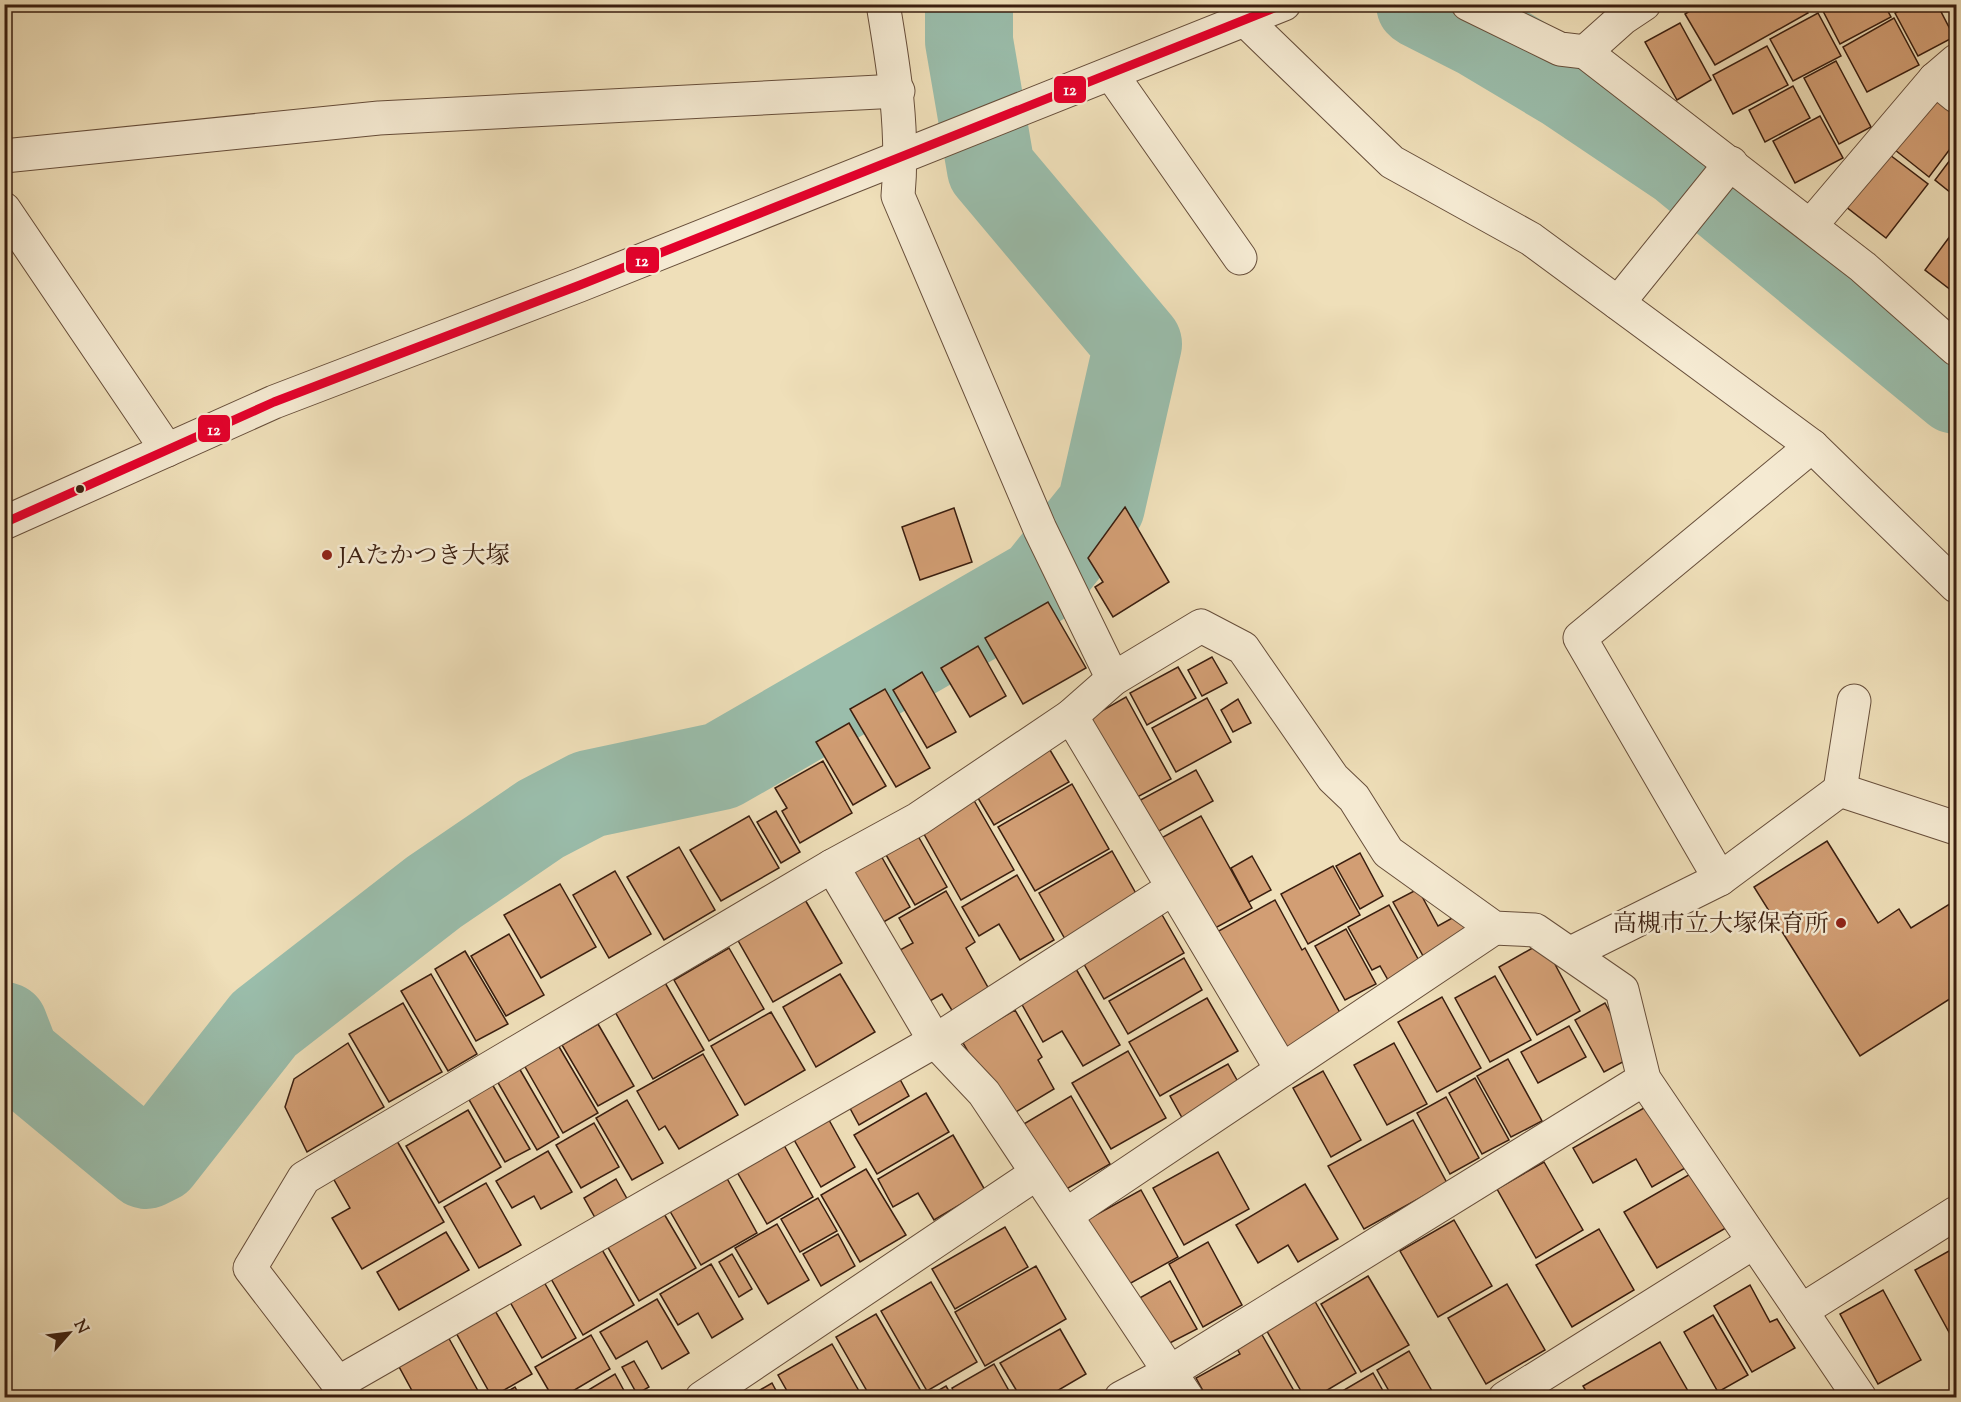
<svg xmlns="http://www.w3.org/2000/svg" width="1961" height="1402" font-family="'Sorts Mill Goudy','Noto Serif JP',serif">
<style>
.lines{fill:none;stroke-linecap:round;stroke-linejoin:round}
.river{stroke:#9abdab;stroke-width:88}
.building{fill:#d29e74;stroke:#3a1e0f;stroke-width:1.5}
.minor-casing{stroke:#674e3a;stroke-width:35}
.minor{stroke:#f5ead2;stroke-width:33}
.bus-1-casing{stroke:#f5ead2;stroke-width:14}
.bus-1{stroke:#e4002b;stroke-width:9}
.bus-dot{fill:#3a1e0f;stroke:#f5ead2;stroke-width:2}
.poi-dot{fill:#8f2418;stroke:#f5ead2;stroke-width:2}
.labels{text-anchor:middle;stroke-width:5;stroke-linejoin:round;paint-order:stroke}
.poi-label{font-size:24px;fill:#3a1e0f;stroke:#f5ead2;text-anchor:start}
.line-badge{stroke:#f5ead2;stroke-width:2}
.badge-label{font-size:16px;text-anchor:middle;font-weight:bold;fill:#fff}
</style>
<rect width="100%" height="100%" fill="#efdfb9"/>
<filter id="stains"><feTurbulence type="fractalNoise" baseFrequency=".00333" numOctaves="4"/><feColorMatrix values="0 0 0 0 .2 0 0 0 0 .09 0 0 0 0 .02 0 0 0 .5 -.17"/></filter>
<radialGradient id="worn" r=".72"><stop offset=".6" stop-color="#630" stop-opacity="0"/><stop offset="1" stop-color="#630" stop-opacity=".3"/></radialGradient>
<g class="lines">
<g class="river">
<path d="M1420 4 1479 34 1566 86 1682 164 1956 390"/>
<path d="M4 1026 16 1057 146 1165 158 1159 264 1024 434 892 541 819 589 794 721 766 1040 582 1101 506 1138 344 991 169 969 41V4"/>
</g>
</g>
<g class="building">
<path d="M1701 4H1803L1808 13 1715 65 1685 14Z"/>
<path d="M1836 4H1884L1891 17 1840 44 1823 11Z"/>
<path d="M1912 4H1937L1954 37 1918 56 1895 13Z"/>
<path d="M1818 13 1841 56 1793 81 1770 39Z"/>
<path d="M1894 18 1919 65 1867 92 1843 47Z"/>
<path d="M1680 23 1711 80 1677 100 1645 42Z"/>
<path d="M1767 46 1788 85 1733 114 1713 75Z"/>
<path d="M1836 61 1871 127 1839 144 1804 78Z"/>
<path d="M1793 86 1810 118 1765 142 1749 110Z"/>
<path d="M1933 91 1956 108V141L1929 177 1890 146Z"/>
<path d="M1820 116 1843 158 1795 183 1773 141Z"/>
<path d="M1886 152 1928 184 1886 238 1845 206Z"/>
<path d="M1956 152V197L1935 180Z"/>
<path d="M1956 228V294L1925 270Z"/>
<path d="M1125 507 1169 582 1113 617 1095 587 1103 582 1088 558Z"/>
<path d="M954 508 972 562 920 580 902 527Z"/>
<path d="M1048 602 1086 668 1023 704 985 638Z"/>
<path d="M978 646 1006 696 970 717 941 668Z"/>
<path d="M1212 657 1227 683 1202 696 1188 670Z"/>
<path d="M1178 667 1196 698 1147 725 1130 693Z"/>
<path d="M922 672 956 732 927 748 893 690Z"/>
<path d="M885 689 930 768 896 787 850 709Z"/>
<path d="M1126 697 1171 779 1128 802 1084 721Z"/>
<path d="M1207 698 1231 742 1176 772 1152 728Z"/>
<path d="M1238 699 1251 723 1233 732 1221 710Z"/>
<path d="M849 723 886 786 853 805 816 742Z"/>
<path d="M1047 745 1069 782 994 825 972 788Z"/>
<path d="M823 761 852 813 800 843 782 811 787 808 775 788Z"/>
<path d="M1196 770 1213 801 1150 836 1133 804Z"/>
<path d="M1072 784 1109 849 1035 891 998 827Z"/>
<path d="M972 797 1014 870 961 900 920 827Z"/>
<path d="M776 811 800 852 781 863 757 822Z"/>
<path d="M749 816 779 868 721 901 690 850Z"/>
<path d="M1201 816 1252 908 1206 933 1156 841Z"/>
<path d="M914 829 947 887 915 905 882 848Z"/>
<path d="M1827 841 1878 923 1899 909 1911 928 1956 900V995L1860 1056 1754 887Z"/>
<path d="M679 847 715 910 664 940 627 877Z"/>
<path d="M1112 851 1138 897 1065 939 1039 893Z"/>
<path d="M1360 853 1383 896 1360 909 1336 866Z"/>
<path d="M880 854 910 907 880 924 849 871Z"/>
<path d="M1252 856 1271 890 1249 902 1231 868Z"/>
<path d="M1333 866 1360 915 1308 944 1281 894Z"/>
<path d="M615 871 651 934 609 958 573 895Z"/>
<path d="M1017 875 1054 940 1020 960 999 924 979 936 962 907Z"/>
<path d="M560 884 596 947 541 978 504 915Z"/>
<path d="M1418 889 1438 926 1463 912 1476 936 1427 963 1393 902Z"/>
<path d="M946 891 975 942 966 948 990 991 953 1012 942 994 930 1001 900 950 913 943 899 918Z"/>
<path d="M804 898 842 963 773 1002 736 937Z"/>
<path d="M1275 900 1302 950 1305 948 1345 1022 1283 1056 1215 933Z"/>
<path d="M1389 905 1424 970 1392 987 1380 966 1372 970 1348 927Z"/>
<path d="M1161 913 1184 953 1104 999 1081 959Z"/>
<path d="M1346 929 1376 984 1345 1000 1315 946Z"/>
<path d="M509 934 544 995 506 1016 471 956Z"/>
<path d="M1543 942 1580 1011 1537 1035 1499 967Z"/>
<path d="M729 948 764 1009 709 1041 674 980Z"/>
<path d="M465 951 508 1024 476 1041 435 969Z"/>
<path d="M1184 958 1202 990 1128 1034 1109 1001Z"/>
<path d="M1076 969 1120 1045 1083 1066 1062 1031 1043 1042 1020 1001Z"/>
<path d="M431 974 477 1054 448 1071 401 991Z"/>
<path d="M840 974 875 1032 816 1067 783 1007Z"/>
<path d="M1495 976 1531 1040 1490 1062 1455 998Z"/>
<path d="M664 981 704 1050 653 1079 614 1010Z"/>
<path d="M1442 997 1481 1068 1437 1092 1398 1022Z"/>
<path d="M1207 998 1238 1051 1160 1096 1129 1042Z"/>
<path d="M403 1003 442 1072 389 1102 349 1034Z"/>
<path d="M1605 1003 1634 1056 1604 1072 1575 1020Z"/>
<path d="M1015 1010 1042 1057 1038 1060 1054 1089 1011 1115 992 1093 962 1041Z"/>
<path d="M771 1012 805 1070 745 1105 711 1046Z"/>
<path d="M598 1024 634 1086 598 1106 562 1045Z"/>
<path d="M1569 1026 1586 1057 1538 1083 1521 1052Z"/>
<path d="M348 1043 384 1107 307 1152 285 1107 294 1079Z"/>
<path d="M1394 1043 1427 1104 1387 1125 1354 1065Z"/>
<path d="M558 1045 598 1113 563 1133 524 1065Z"/>
<path d="M1128 1051 1166 1118 1111 1149 1072 1083Z"/>
<path d="M703 1054 738 1115 679 1149 665 1126 659 1130 637 1091Z"/>
<path d="M1508 1059 1542 1121 1511 1137 1477 1076Z"/>
<path d="M1228 1064 1242 1089 1185 1123 1170 1096Z"/>
<path d="M519 1068 559 1137 537 1150 497 1081Z"/>
<path d="M895 1070 909 1096 859 1125 845 1099Z"/>
<path d="M1323 1071 1361 1140 1331 1157 1293 1088Z"/>
<path d="M1475 1078 1509 1140 1482 1154 1449 1093Z"/>
<path d="M492 1084 530 1149 505 1162 468 1098Z"/>
<path d="M926 1093 949 1132 877 1174 854 1135Z"/>
<path d="M1071 1096 1110 1164 1056 1195 1017 1128Z"/>
<path d="M1446 1097 1479 1158 1450 1174 1417 1113Z"/>
<path d="M627 1100 663 1163 632 1180 596 1118Z"/>
<path d="M1651 1104 1687 1167 1652 1187 1636 1159 1593 1183 1573 1148Z"/>
<path d="M468 1110 501 1167 439 1203 406 1146Z"/>
<path d="M824 1111 855 1167 821 1187 789 1131Z"/>
<path d="M1413 1120 1447 1183 1364 1229 1328 1166Z"/>
<path d="M594 1123 619 1167 581 1188 556 1145Z"/>
<path d="M953 1135 985 1190 934 1220 918 1193 893 1207 878 1179Z"/>
<path d="M780 1138 813 1197 767 1224 733 1165Z"/>
<path d="M397 1141 444 1222 362 1269 332 1218 350 1208 333 1178Z"/>
<path d="M548 1151 572 1192 541 1209 534 1196 512 1208 496 1181Z"/>
<path d="M1218 1152 1249 1209 1184 1245 1153 1188Z"/>
<path d="M1544 1162 1583 1230 1536 1258 1497 1189Z"/>
<path d="M866 1169 906 1235 860 1262 821 1195Z"/>
<path d="M1699 1169 1731 1225 1657 1268 1624 1212Z"/>
<path d="M724 1173 757 1233 701 1265 667 1206Z"/>
<path d="M616 1179 630 1204 598 1223 584 1198Z"/>
<path d="M486 1183 521 1245 479 1268 444 1207Z"/>
<path d="M1305 1184 1338 1239 1298 1262 1288 1245 1258 1263 1236 1225Z"/>
<path d="M1141 1190 1178 1257 1120 1289 1083 1222Z"/>
<path d="M818 1198 837 1231 800 1252 781 1219Z"/>
<path d="M660 1207 696 1268 639 1301 603 1239Z"/>
<path d="M1454 1220 1492 1286 1438 1317 1400 1251Z"/>
<path d="M777 1224 809 1280 768 1304 735 1248Z"/>
<path d="M1005 1227 1028 1267 955 1309 932 1269Z"/>
<path d="M1599 1229 1634 1290 1572 1327 1536 1265Z"/>
<path d="M446 1232 469 1270 399 1310 377 1272Z"/>
<path d="M838 1234 855 1266 821 1286 803 1254Z"/>
<path d="M597 1241 634 1305 583 1335 546 1270Z"/>
<path d="M1208 1242 1242 1305 1203 1327 1169 1264Z"/>
<path d="M1956 1247V1345L1915 1270Z"/>
<path d="M732 1254 752 1289 739 1297 719 1262Z"/>
<path d="M711 1264 743 1319 712 1338 698 1313 678 1325 660 1294Z"/>
<path d="M1036 1266 1066 1319 985 1366 955 1312Z"/>
<path d="M1368 1276 1409 1345 1361 1372 1321 1304Z"/>
<path d="M1170 1281 1197 1329 1162 1347 1136 1300Z"/>
<path d="M544 1282 576 1338 542 1358 510 1302Z"/>
<path d="M931 1282 977 1362 927 1391 881 1311Z"/>
<path d="M1507 1284 1545 1350 1486 1384 1448 1318Z"/>
<path d="M1750 1285 1770 1322 1777 1319 1795 1348 1752 1372 1714 1306Z"/>
<path d="M1883 1290 1921 1360 1878 1384 1840 1314Z"/>
<path d="M1313 1298 1356 1373 1314 1398H1305L1264 1326Z"/>
<path d="M657 1299 689 1353 662 1369 647 1341 616 1359 600 1332Z"/>
<path d="M494 1309 532 1374 492 1397 455 1331Z"/>
<path d="M876 1314 921 1391 910 1398H871L836 1337Z"/>
<path d="M1713 1315 1748 1375 1718 1392 1684 1332Z"/>
<path d="M1060 1329 1086 1374 1045 1398H1021L1000 1363Z"/>
<path d="M1261 1333 1298 1398H1207L1196 1378 1240 1354 1236 1347Z"/>
<path d="M447 1335 482 1398H416L397 1363Z"/>
<path d="M591 1335 610 1369 561 1398H553L535 1367Z"/>
<path d="M1660 1342 1692 1398H1590L1583 1386Z"/>
<path d="M832 1344 863 1398H791L778 1375Z"/>
<path d="M1409 1351 1436 1398H1393L1377 1370Z"/>
<path d="M634 1361 649 1387 637 1394 622 1367Z"/>
<path d="M994 1364 1013 1398H957L952 1388Z"/>
<path d="M1373 1373 1387 1398H1348L1344 1390Z"/>
<path d="M615 1374 628 1398H575Z"/>
<path d="M772 1383 780 1398H746Z"/>
<path d="M946 1386 953 1398H925Z"/>
<path d="M515 1387 521 1398H496Z"/>
</g>
<g class="lines">
<defs>
<g id="minor">
<path d="M883 4C894 69 904 130 898 196L1040 529 1113 679"/>
<path d="M1468 4 1560 49 1585 52 1863 267 1956 349"/>
<path d="M1245 20 1392 162 1531 239 1812 446 1956 586"/>
<path d="M1585 52 1623 18 1644 4"/>
<path d="M1112 75 1240 258"/>
<path d="M1935 79 1956 96"/>
<path d="M4 156 379 118 898 91"/>
<path d="M4 209 167 450"/>
<path d="M1811 225 1935 79 1956 61"/>
<path d="M1618 303 1731 163"/>
<path d="M4 523 274 402 580 285 1284 4"/>
<path d="M1071 716 1282 1070"/>
<path d="M1840 790 1854 701"/>
<path d="M1720 879 1840 790 1956 828"/>
<path d="M1571 953 1720 879 1580 638 1812 446"/>
<path d="M1066 1215 1494 928"/>
<path d="M1801 1311 1956 1213"/>
<path d="M338 1383 935 1041 1173 888"/>
<path d="M346 1398 338 1383 250 1268 304 1178 832 866"/>
<path d="M702 1398 1037 1173"/>
<path d="M1121 1398 1170 1372 1644 1079"/>
<path d="M1187 1398 984 1093 935 1041 832 866 918 819 1071 716 1113 679 1201 626 1243 648 1333 778 1354 798 1388 852 1494 928 1535 930 1622 990 1644 1079 1860 1398"/>
<path d="M1505 1398 1754 1242"/>
</g>
</defs>
<use href="#minor" class="minor-casing"/>
<use href="#minor" class="minor"/>
<defs>
<path id="bus-1" d="M4 523 274 402 580 285 1284 4"/>
</defs>
<use href="#bus-1" class="bus-1-casing"/>
<use href="#bus-1" class="bus-1"/>
</g>
<circle class="bus-dot" cx="80" cy="489" r="5"/>
<g class="poi-dot">
<circle cx="327" cy="555" r="6"/>
<circle cx="1841" cy="923" r="6"/>
</g>
<g class="labels">
<g class="poi-label">
<text x="339" y="563">JAたかつき大塚</text>
<text x="1829" y="931" text-anchor="end">高槻市立大塚保育所</text>
</g>
</g>
<g class="line-badge">
<rect x="1053" y="75" width="34" height="29" rx="6" fill="#e4002b"/>
<rect x="625" y="246" width="35" height="28" rx="6" fill="#e4002b"/>
<rect x="197" y="414" width="34" height="29" rx="6" fill="#e4002b"/>
</g>
<g class="badge-label">
<text x="1070" y="95">12</text>
<text x="642" y="266">12</text>
<text x="214" y="435">12</text>
</g>
<rect width="1961" height="1402" fill="none" stroke="#efdfb9" stroke-width="24"/>
<rect x="6" y="6" width="1949" height="1390" fill="none" stroke="#3a1e0f" stroke-width="3"/>
<rect x="12" y="12" width="1937" height="1378" fill="none" stroke="#3a1e0f" stroke-width="1.5"/>
<g transform="translate(69 1333) rotate(62)" stroke="#f5ead2" stroke-width="4.5" paint-order="stroke">
<path d="M0-4.5L10 22L0 15L-10 22Z" fill="#3a1e0f"/>
<text y="-9" font-size="16" font-weight="bold" text-anchor="middle" fill="#3a1e0f">N</text>
</g>
<rect width="100%" height="100%" filter="url(#stains)"/>
<rect width="100%" height="100%" fill="url(#worn)"/>
</svg>
